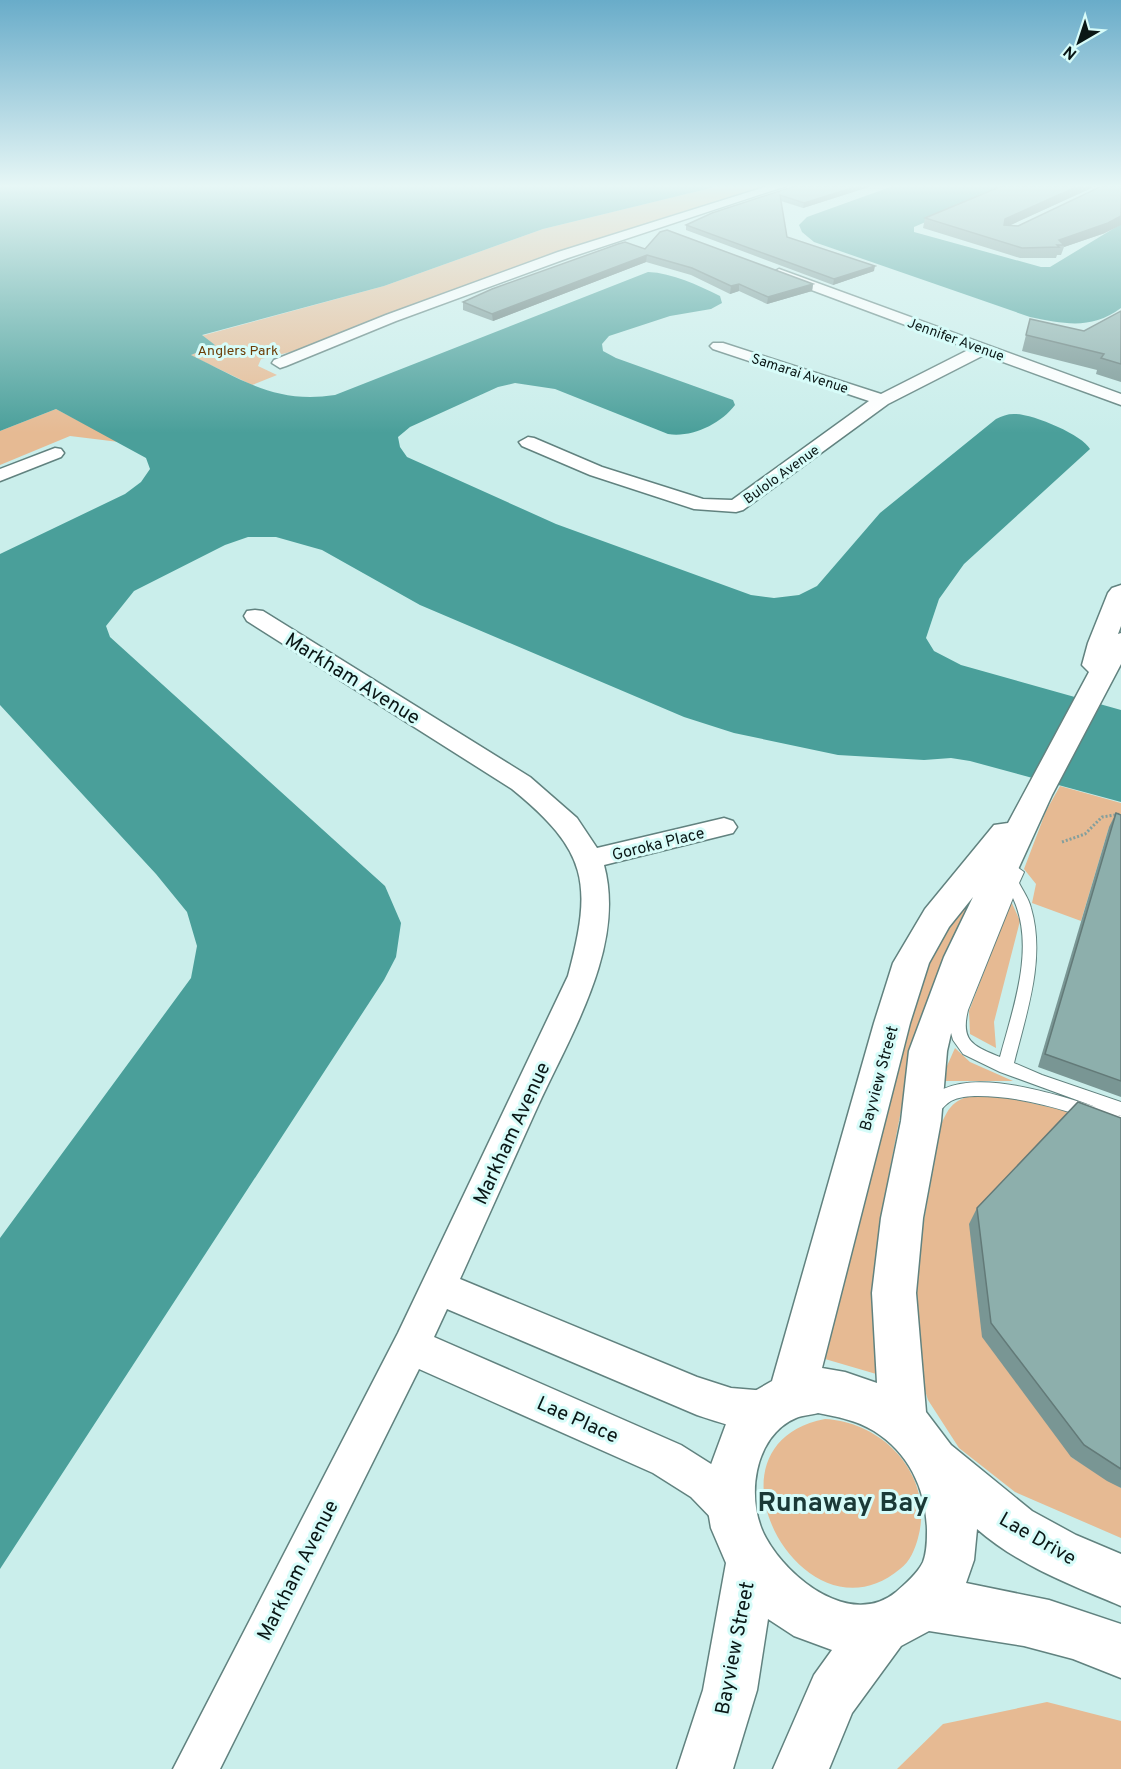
<svg xmlns="http://www.w3.org/2000/svg" width="1121" height="1769" font-family="Overpass,sans-serif">
<style>
.green{fill:#e6ba93}
.water{fill:#4a9f9a}
.lines{fill:none;stroke-linecap:round;stroke-linejoin:round}
.lane-casing{stroke:#61827f;stroke-width:2}
.street-casing{stroke:#61827f;stroke-width:3}
.secondary-casing{stroke:#61827f;stroke-width:3}
.path{stroke:#839f9d;stroke-width:3;stroke-dasharray:2 2;stroke-linecap:butt}
.lane{fill:#fff;fill-rule:evenodd}
.street{fill:#fff;fill-rule:evenodd}
.secondary{fill:#fff;fill-rule:evenodd}
.wall{fill:#799694}
.shaded-wall{fill:#637a78}
.building{fill:#8dafac;stroke:#637a78;stroke-width:1.5}
.labels{text-anchor:middle;stroke-width:6;stroke-linejoin:round;paint-order:stroke}
.far-street-label{font-size:14px;fill:#0a1716;stroke:#d7fcf9}
.far-park-label{font-size:14px;fill:#6c3d07;stroke:#d7fcf9}
.street-label{font-size:16px;fill:#0a1716;stroke:#d7fcf9}
.near-street-label{font-size:20px;fill:#0a1716;stroke:#d7fcf9}
.near-district-label{font-size:27px;font-weight:bold;fill:#1a3937;stroke:#d7fcf9}
</style>
<rect width="100%" height="100%" fill="#caeeeb"/>
<g class="green">
<path d="M719 186H769L568 250 303 349 261 359 258 366 277 375 252 385 190 355 215 345 201 336 384 286 543 229Z"/>
<path d="M56 409 119 442 70 436 0 465V431Z"/>
<path d="M1060 786 1121 803V830L1109 827 1081 921 1032 903 1036 884 1024 869 1046 811Z"/>
<path d="M1027 817 914 1042 888 1179 879 1258 883 1376 825 1359 904 1022 927 956Z"/>
<path d="M1011 901 1020 921 994 1022 996 1048 970 1034 969 1011Z"/>
<path d="M955 1048 970 1062 1013 1081H945L947 1066Z"/>
<path d="M970 1096H1000L1093 1117 1071 1457 1121 1488V1538L1015 1492 959 1448 928 1400 913 1353 908 1309 941 1125C948 1109 952 1101 970 1096Z"/>
<path d="M825 1419C884 1422 935 1476 918 1538 915 1549 910 1562 900 1569 804 1650 691 1445 825 1419Z"/>
<path d="M1047 1702 1121 1721V1769H897L943 1724Z"/>
</g>
<g class="water">
<path d="M0 186H719L543 229 384 286 202 335 215 345 191 355C243 380 275 404 335 395L648 272C673 273 697 285 720 296L722 303 711 309 670 316 609 336 602 344 603 351 616 358 733 400 735 405C721 424 691 438 668 434L555 389 515 383 498 387 410 427 398 437 400 447 407 457 556 524 751 595 774 598 799 595 817 586 880 513 996 419C1002 416 1007 414 1014 414 1031 413 1083 435 1090 449L964 564 939 599 926 638 934 651 961 665 1121 710V802L970 761 951 758 924 760 838 755 734 733 684 717 420 605 322 550 276 537H248L225 545 134 591 106 626 110 637 385 886 401 923 396 957 384 980 0 1569V1238L191 978 197 946 187 912 156 874 0 705V554L125 494 141 482 150 469 146 458 56 409 0 431Z"/>
<path d="M893 186H1009L914 227V232L1041 267H1050L1121 224V308C1091 330 1065 324 1030 317L814 242 802 232 799 225 807 217Z"/>
</g>
<g class="lines">
<defs>
<path id="lane" d="M1017 867 1024 872 1019 883C1023 891 1029 899 1031 908 1046 959 1026 1014 1014 1063L1042 1075 1121 1102V1116L1113 1113 1121 1116V1130C1075 1113 1027 1096 978 1096 969 1096 958 1097 951 1101 941 1107 937 1119 924 1115L922 1110C947 1057 1055 1094 1096 1107L1000 1072 963 1054 953 1040 950 1029 954 1010 1005 882 1012 869ZM1013 898C1036 947 1013 1008 1000 1057 974 1046 960 1042 968 1010Z"/>
<g id="street">
<path d="M768 186H786L568 258 396 321 286 366 280 368 272 363 274 360 386 315 558 252Z"/>
<path d="M779 269 1121 394V405L984 355 888 404 743 510 736 512 694 509 590 475 522 446 519 442 528 437 534 438 602 467 703 499 732 500 869 401 713 349 710 346 713 343H723L881 394 970 349 774 276 772 273Z"/>
<path d="M55 448 61 449 64 453 61 457 0 481V469Z"/>
<path d="M255 610 263 611 530 777 577 818 597 848 724 818 733 821 737 827 733 833 604 865C626 947 570 1035 537 1108 511 1165 486 1222 460 1279L697 1377 731 1388 766 1391 780 1396 785 1410 780 1424C752 1435 724 1424 697 1415L447 1309 434 1337 681 1445 719 1469 746 1497 752 1511 746 1525 732 1531 718 1525 691 1497 653 1473 419 1369 220 1769H173L398 1333 568 976C593 883 588 851 512 789L247 621 244 616 247 611Z"/>
</g>
<path id="secondary" d="M1121 585V626L1118 634 1121 633V664L1052 795 978 957 952 1029 947 1051 941 1121 923 1218 916 1293 926 1412 951 1445 1032 1511 1076 1535 1121 1554V1606C1071 1585 1018 1565 977 1529L974 1560 966 1583 1049 1600 1121 1624V1678L1073 1659 1024 1646 929 1631 901 1646 852 1713 829 1769H773L814 1675 832 1650 794 1636 768 1619 757 1690 733 1769H677L703 1690 726 1563 711 1528 706 1499 709 1470 726 1424 735 1410 753 1392 772 1381 874 1023 893 963 925 909 994 825 1008 823 1089 672 1082 665 1088 643 1108 593 1112 588ZM973 897 944 957 909 1051 901 1121 881 1218 872 1293 877 1383 845 1372 822 1368 910 1023 929 963 949 927ZM818 1413C838 1417 856 1420 874 1431 909 1453 926 1489 927 1530 927 1540 927 1552 923 1562 918 1573 905 1584 896 1592 851 1629 788 1578 766 1538 745 1501 753 1436 796 1418 803 1415 811 1415 818 1413Z"/>
</defs>
<use href="#lane" class="lane-casing"/>
<use href="#street" class="street-casing"/>
<use href="#secondary" class="secondary-casing"/>
<path class="path" d="M1062 842 1085 834 1102 817 1121 814"/>
<use href="#lane" class="lane"/>
<use href="#street" class="street"/>
<use href="#secondary" class="secondary"/>
</g>
<g class="wall">
<path d="M795 186H872L803 208 781 201 787 237 874 271 833 285 686 230V225Z"/>
<path d="M1002 186H1096L1010 225 1105 233 1064 247 1061 255H1057L1056 258H1020L923 228 925 218Z"/>
<path d="M645 249 813 284 812 291 767 304 739 291 730 294 691 275 646 262 493 321 463 310V302Z"/>
<path d="M1121 311V382L1096 374 1097 370 1022 351 1030 319 1084 331Z"/>
<path d="M1116 813 1121 815V1097L1038 1067 1109 827Z"/>
<path d="M1121 1118V1488L1107 1481 1071 1457 982 1337 969 1224 977 1208Z"/>
</g>
<g class="shaded-wall">
<path d="M858 186H872L803 208 804 203Z"/>
<path d="M1078 186H1096L1002 229 1005 219Z"/>
<path d="M1121 216V225L1105 233 1064 247V245L1059 240Z"/>
<path d="M647 255 646 262 493 321 492 314Z"/>
<path d="M875 266 874 271 833 285 834 279Z"/>
<path d="M739 284V291L730 294 731 286Z"/>
<path d="M813 284 812 291 767 304 768 297Z"/>
</g>
<g class="building">
<path d="M795 186H858L804 203 780 195 787 237 875 266 834 279 686 225 712 213Z"/>
<path d="M1002 186H1078L1005 219 1004 225 1018 226 1102 186H1121V216L1108 223 1059 240 1064 245H1057L1059 247 1022 248 925 218Z"/>
<path d="M667 230 813 284 768 297 739 284 731 286 692 268 647 255 492 314 463 302 492 289 618 244 625 242 645 249 660 232Z"/>
<path d="M1121 311V364L1101 358 1104 354 1026 335 1030 319 1084 331Z"/>
<path d="M1116 813 1121 815V1081L1045 1054Z"/>
<path d="M1078 1102 1121 1118V1469L1084 1445 991 1323 977 1208Z"/>
</g>
<linearGradient id="sky" x2="0" y2="1"><stop stop-color="#69acc9"/><stop offset="0.43" stop-color="#e7f7f6"/><stop offset="1" stop-color="#e7f7f6" stop-opacity="0"/></linearGradient>
<rect width="1121" height="433" fill="url(#sky)"/>
<g class="labels">
<g class="far-street-label">
<text transform="translate(956 339) rotate(20)" y="5">Jennifer Avenue</text>
<text transform="translate(800 373) rotate(18)" y="5">Samarai Avenue</text>
<text transform="translate(781 474) rotate(-36)" y="5">Bulolo Avenue</text>
</g>
<g class="far-park-label">
<text x="238" y="355">Anglers Park</text>
</g>
<g class="street-label">
<text transform="translate(658 843) rotate(-14)" y="6">Goroka Place</text>
<text transform="translate(878 1078) rotate(-75)" y="6">Bayview Street</text>
</g>
<g class="near-street-label">
<text transform="translate(353 678) rotate(32)" y="7">Markham Avenue</text>
<text transform="translate(511 1133) rotate(-65)" y="7">Markham Avenue</text>
<text transform="translate(578 1419) rotate(24)" y="7">Lae Place</text>
<text transform="translate(1038 1538) rotate(30)" y="7">Lae Drive</text>
<text transform="translate(297 1570) rotate(-63)" y="7">Markham Avenue</text>
<text transform="translate(734 1648) rotate(-79)" y="7">Bayview Street</text>
</g>
<g class="near-district-label">
<text x="843" y="1511">Runaway Bay</text>
</g>
</g>
<g transform="translate(1079 42) rotate(219)" stroke="#d7fcf9" stroke-width="4.5" paint-order="stroke">
<path d="M0-4.5L10 22L0 15L-10 22Z" fill="#0a1716"/>
<text y="-9" font-size="16" font-weight="bold" text-anchor="middle" fill="#0a1716">N</text>
</g>
</svg>
